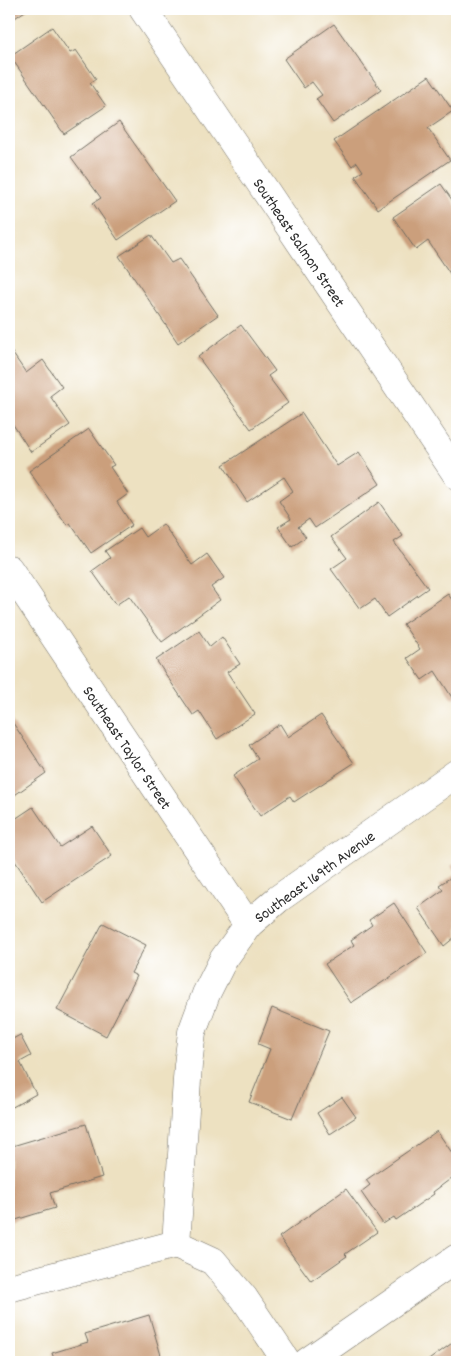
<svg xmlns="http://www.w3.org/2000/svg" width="466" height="1371" font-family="Dekko,sans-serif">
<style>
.building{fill:#cb9f7c}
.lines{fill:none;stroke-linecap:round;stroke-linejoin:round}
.minor-casing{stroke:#6f6b60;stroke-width:29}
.minor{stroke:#fff;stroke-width:28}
.labels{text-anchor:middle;stroke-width:5;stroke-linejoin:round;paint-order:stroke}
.street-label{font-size:16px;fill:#2b2b2b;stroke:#fff}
</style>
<rect width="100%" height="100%" fill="#fff"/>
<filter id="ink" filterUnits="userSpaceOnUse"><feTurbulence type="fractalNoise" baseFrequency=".02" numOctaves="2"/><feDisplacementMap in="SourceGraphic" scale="10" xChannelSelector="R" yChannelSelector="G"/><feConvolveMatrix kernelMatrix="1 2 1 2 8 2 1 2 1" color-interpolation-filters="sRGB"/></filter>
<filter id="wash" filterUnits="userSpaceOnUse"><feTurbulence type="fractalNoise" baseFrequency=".0096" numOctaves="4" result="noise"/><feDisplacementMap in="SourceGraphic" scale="20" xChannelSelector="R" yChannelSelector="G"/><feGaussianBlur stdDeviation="1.12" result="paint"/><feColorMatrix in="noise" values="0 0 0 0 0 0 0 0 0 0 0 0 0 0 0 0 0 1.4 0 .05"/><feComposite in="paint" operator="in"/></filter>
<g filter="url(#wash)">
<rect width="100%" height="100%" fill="#ede1c1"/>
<g id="blocks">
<g class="building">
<path d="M9 9H28L9 22Z"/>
<path d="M334 24 381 90 333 123 316 99 322 95 312 82 304 88 284 59Z"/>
<path d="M52 27 70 53 76 50 96 79 90 83 106 106 64 134 10 56Z"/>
<path d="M429 76 453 111 428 128 450 160 378 209 355 176 363 171 357 162 352 166 334 141Z"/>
<path d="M119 122 175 201 118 240 93 203 101 198 71 157Z"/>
<path d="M441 184 457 207V284L428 241 416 250 393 217Z"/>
<path d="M151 235 171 263 179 259 218 315 178 343 119 256Z"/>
<path d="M241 325 275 371 268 376 288 403 251 429 198 357Z"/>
<path d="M9 348 26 373 43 360 62 387 50 396 70 425 31 452 12 423 9 426Z"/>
<path d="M302 413 337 466 359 452 380 484 315 528 309 519 298 527 306 537 292 547 278 527 291 519 279 501 293 491 284 477 247 502 223 465Z"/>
<path d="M89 429 114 465 110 467 128 494 117 502 132 525 91 553 70 523 67 525 29 471Z"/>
<path d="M379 502 403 536 394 542 428 588 387 617 375 599 360 609 331 569 347 558 331 537Z"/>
<path d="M163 524 192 565 207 554 224 578 211 587 220 600 162 642 129 596 116 605 92 571 110 558 105 551 139 528 145 537Z"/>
<path d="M448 594 457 607V696L453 699 435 671 422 680 407 658 420 649 403 624Z"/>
<path d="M199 631 210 647 222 637 240 664 227 672 255 714 217 739 199 711 193 715 156 660Z"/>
<path d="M321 715 354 763 294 802 290 796 260 816 233 776 258 759 249 745 280 724 288 737Z"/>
<path d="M9 717 46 773 9 799Z"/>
<path d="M33 807 60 847 92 826 112 856 42 902 9 852V823Z"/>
<path d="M457 862V940L455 937 444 946 418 908 443 890 439 885 456 874 451 866Z"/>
<path d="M394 903 427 953 351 1003 325 964 354 945 351 940 372 925 369 920Z"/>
<path d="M103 923 146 945 131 973 137 976 106 1036 57 1010Z"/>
<path d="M272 1008 329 1031 292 1119 249 1102 270 1049 258 1044Z"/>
<path d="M20 1035 31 1056 20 1062 36 1094 9 1109V1041Z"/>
<path d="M342 1097 356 1117 330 1134 317 1113Z"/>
<path d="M86 1124 102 1177 50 1193 55 1208 9 1222V1147Z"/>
<path d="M437 1131 457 1160V1174L433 1192 434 1194 396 1220 394 1217 383 1224 361 1192 370 1185 366 1180Z"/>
<path d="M346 1189 377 1232 345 1254 347 1256 311 1281 279 1237Z"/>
<path d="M149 1315 163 1362H55L52 1353 88 1342 85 1334Z"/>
<path d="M455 1341 457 1344V1362H426Z"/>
</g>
</g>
</g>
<g filter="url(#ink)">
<use href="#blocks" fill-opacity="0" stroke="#6f6b60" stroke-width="1"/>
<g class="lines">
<defs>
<g id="minor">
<path d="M143 9 457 475"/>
<path d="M9 569 248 925"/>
<path d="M176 1244 188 1065 192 1032 206 994 223 960 248 925 278 899 457 773"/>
<path d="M176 1244 213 1261 244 1298 287 1362"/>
<path d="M9 1288 176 1244"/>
<path d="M307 1362 457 1258"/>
</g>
</defs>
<use href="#minor" class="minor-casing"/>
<use href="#minor" class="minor"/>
</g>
</g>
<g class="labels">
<g class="street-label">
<text transform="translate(300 242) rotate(56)" y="6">Southeast Salmon Street</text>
<text transform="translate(128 747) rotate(56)" y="6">Southeast Taylor Street</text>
<text transform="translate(314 876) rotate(-36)" y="6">Southeast 169th Avenue</text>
</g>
</g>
<rect width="466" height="1371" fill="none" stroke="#fff" stroke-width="30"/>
</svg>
